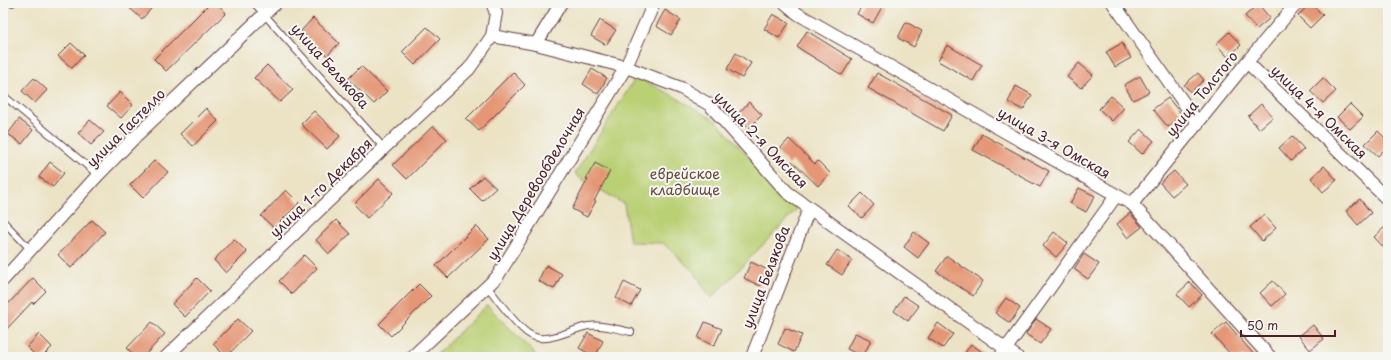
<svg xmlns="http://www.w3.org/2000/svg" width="1391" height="360" font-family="'Playpen Sans',sans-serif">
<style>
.green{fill:#bad075;stroke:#827850}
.building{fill:#e59675}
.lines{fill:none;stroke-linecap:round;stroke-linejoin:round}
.service-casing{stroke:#623c42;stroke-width:8}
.minor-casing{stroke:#623c42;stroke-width:14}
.service{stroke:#fff;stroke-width:6}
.minor{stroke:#fff;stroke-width:12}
.labels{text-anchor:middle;stroke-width:4;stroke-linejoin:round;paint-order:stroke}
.street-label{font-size:14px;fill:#4a1f2b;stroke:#f6f6f2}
.park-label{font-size:14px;fill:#664b3e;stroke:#f6f6f2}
</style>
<rect width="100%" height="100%" fill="#f6f6f2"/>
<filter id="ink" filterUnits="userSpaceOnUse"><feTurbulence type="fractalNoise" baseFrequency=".025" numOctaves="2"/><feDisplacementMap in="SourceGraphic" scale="8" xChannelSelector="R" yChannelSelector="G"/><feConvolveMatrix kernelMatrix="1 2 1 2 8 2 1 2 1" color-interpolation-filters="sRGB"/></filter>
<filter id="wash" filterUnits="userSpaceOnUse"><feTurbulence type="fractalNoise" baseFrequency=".012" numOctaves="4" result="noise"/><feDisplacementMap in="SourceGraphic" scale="16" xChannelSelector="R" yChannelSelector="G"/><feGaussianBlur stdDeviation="0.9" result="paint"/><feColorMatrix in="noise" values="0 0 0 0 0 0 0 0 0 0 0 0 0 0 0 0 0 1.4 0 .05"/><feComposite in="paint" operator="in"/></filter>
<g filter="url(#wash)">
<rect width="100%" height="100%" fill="#ece3c5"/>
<g class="green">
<path d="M636 77 668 93 715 120 797 209 711 299 695 273 663 243 630 242 624 204 577 176 575 173Z"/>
<path d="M487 305 538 357H434Z"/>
</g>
<g id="blocks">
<g class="building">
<path d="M124 3H156L142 19Z"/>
<path d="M210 3H217L226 13 166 71 154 59Z"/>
<path d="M863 3H875L882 7 873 23 857 14Z"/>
<path d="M1310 3 1323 15 1310 28 1298 16Z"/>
<path d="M1258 4 1270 18 1257 29 1245 16Z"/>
<path d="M665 10 681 20 671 35 656 26Z"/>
<path d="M773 14 789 23 779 38 764 29Z"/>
<path d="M313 18 339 43 327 56 301 31Z"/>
<path d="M600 20 616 30 606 45 591 36Z"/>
<path d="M906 22 922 31 914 47 898 38Z"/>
<path d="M427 27 440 39 415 65 402 52Z"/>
<path d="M807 31 852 59 842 75 797 47Z"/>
<path d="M1229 32 1241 45 1228 57 1216 44Z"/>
<path d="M71 43 84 55 72 68 58 56Z"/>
<path d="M1122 43 1131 58 1115 67 1106 52Z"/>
<path d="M947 45 982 65 973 81 938 61Z"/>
<path d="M736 53 751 63 742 78 727 69Z"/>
<path d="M1079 63 1093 75 1081 88 1067 77Z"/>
<path d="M267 65 293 90 280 102 254 78Z"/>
<path d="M361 66 387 91 374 104 348 79Z"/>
<path d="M592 69 607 78 598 94 583 84Z"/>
<path d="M513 72 525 85 479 131 466 119Z"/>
<path d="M877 73 952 115 943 131 868 88Z"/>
<path d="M1198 73 1204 80 1191 92 1184 85Z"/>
<path d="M1140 76 1149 92 1133 100 1124 85Z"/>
<path d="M34 78 47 90 35 103 22 91Z"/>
<path d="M1323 78 1336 91 1323 103 1310 91Z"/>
<path d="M1016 86 1032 95 1023 110 1008 102Z"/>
<path d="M120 92 133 105 121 118 107 106Z"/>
<path d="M1111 96 1124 108 1112 121 1099 109Z"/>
<path d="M1168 98 1182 115 1168 127 1153 109Z"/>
<path d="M749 102 762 115 749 128 737 115Z"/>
<path d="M1261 104 1273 117 1259 129 1248 116Z"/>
<path d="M1350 104 1363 117 1350 129 1337 117Z"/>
<path d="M206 108 218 121 193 146 180 134Z"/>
<path d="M314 111 340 136 327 149 301 124Z"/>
<path d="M19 119 33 130 22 144 8 134Z"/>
<path d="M90 120 104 132 91 145 78 133Z"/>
<path d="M433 126 447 139 407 179 393 165Z"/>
<path d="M1141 129 1154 141 1142 154 1129 142Z"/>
<path d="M1378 131 1388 141V146L1378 156 1365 144Z"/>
<path d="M982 134 1049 171 1040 187 1025 179V178L973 150Z"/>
<path d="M1292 136 1304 149 1291 161 1279 148Z"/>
<path d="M789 139 815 164 818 161 830 173 818 186 792 161 789 165 777 152Z"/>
<path d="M155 160 168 172 143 198 130 185Z"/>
<path d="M50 162 64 173 53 187 39 177Z"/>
<path d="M595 163 610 171 594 201H596L587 217 572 209 588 179H586Z"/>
<path d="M1324 166 1337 180 1323 192 1311 178Z"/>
<path d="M1174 171 1186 184 1172 196 1160 183Z"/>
<path d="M483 176 496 188 482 201 470 189Z"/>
<path d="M379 179 393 193 367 218 354 204Z"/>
<path d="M1079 188 1095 196 1086 212 1070 203Z"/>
<path d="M286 190 299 203 274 228 261 216Z"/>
<path d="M862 193 874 205 862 218 849 206Z"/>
<path d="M1360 199 1371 213 1358 225 1346 211Z"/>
<path d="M1130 213 1142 227 1128 238 1117 224Z"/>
<path d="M1264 215 1276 228 1262 241 1250 227Z"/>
<path d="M92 220 105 232 71 268 58 255Z"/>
<path d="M336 220 350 234 329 254 316 240Z"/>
<path d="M1388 224V252L1374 237Z"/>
<path d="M476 226 489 239 448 278 436 266Z"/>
<path d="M914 232 929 243 918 258 904 247Z"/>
<path d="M1054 232 1068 243 1056 257 1043 246Z"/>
<path d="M234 239 247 252 226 273 214 260Z"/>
<path d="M837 250 852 260 842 275 827 265Z"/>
<path d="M1084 254 1099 264 1088 279 1074 269Z"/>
<path d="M304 255 317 268 292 294 279 281Z"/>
<path d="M947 256 983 281 973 296 936 271Z"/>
<path d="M751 262 768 270 760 286 744 278Z"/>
<path d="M546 265 562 274 554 289 538 281Z"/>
<path d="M33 278 46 291 33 304 32 302 3 333V299L8 304Z"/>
<path d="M197 278 210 291 185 317 172 304Z"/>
<path d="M1273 281 1285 294 1272 306 1260 293Z"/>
<path d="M624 282 640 290 631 306 616 298Z"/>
<path d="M1190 282 1202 295 1189 307 1177 294Z"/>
<path d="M419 284 431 296 391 336 379 324Z"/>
<path d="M904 296 919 306 908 321 894 311Z"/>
<path d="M1006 298 1020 308 1010 323 995 313Z"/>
<path d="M238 319 251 331 226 357 213 344Z"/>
<path d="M1036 319 1051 329 1040 344 1026 334Z"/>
<path d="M152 322 165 334 143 357H136L127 348Z"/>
<path d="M705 322 722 329 714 346 698 338Z"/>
<path d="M1226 322 1256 357H1233L1212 334Z"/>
<path d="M938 323 953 334 943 348 928 338Z"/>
<path d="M1313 325 1324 339 1310 350 1299 336Z"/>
<path d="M785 328 802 335 794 352 778 344Z"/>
<path d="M588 333 603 341 595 357 579 348Z"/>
<path d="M855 333 871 340 863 357 847 349Z"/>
<path d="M39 334 52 347 42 357H37L27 347Z"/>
<path d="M971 344 989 357H962Z"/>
</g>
</g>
</g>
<g filter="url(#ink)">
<use href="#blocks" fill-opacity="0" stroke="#623c42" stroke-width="1"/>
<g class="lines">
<defs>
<g id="service">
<path d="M9 3H12"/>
<path d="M254 3 384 148"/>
<path d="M3 95 98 175"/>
<path d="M3 221 31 250"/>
<path d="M487 286C497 299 516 326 529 334 545 346 571 329 588 326 602 324 617 329 631 332"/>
</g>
<g id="minor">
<path d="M785 3 798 14 1132 204 1270 357"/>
<path d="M1113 3 1198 123"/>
<path d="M492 36 536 44 626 67 681 88 710 105 787 192 1017 357"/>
<path d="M536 44 561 3"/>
<path d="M1247 62 1388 200"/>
<path d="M1132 204 1247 62 1297 3"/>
<path d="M3 280 98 175 135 137 276 3"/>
<path d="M166 357 384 148 469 69 492 36 496 13 492 3"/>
<path d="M412 357 497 277 626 67 654 3"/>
<path d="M752 357 809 209"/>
<path d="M1000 357 1116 196"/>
</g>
</defs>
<use href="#service" class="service-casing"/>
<use href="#minor" class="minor-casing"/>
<use href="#service" class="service"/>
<use href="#minor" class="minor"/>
</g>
</g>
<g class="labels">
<g class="street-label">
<text transform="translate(330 66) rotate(48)" y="5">улица Белякова</text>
<text transform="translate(1202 94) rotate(-51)" y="5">улица Толстого</text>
<text transform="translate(1319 112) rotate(44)" y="5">улица 4-я Омская</text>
<text transform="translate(126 128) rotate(-45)" y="5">улица Гастелло</text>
<text transform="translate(761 140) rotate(46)" y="5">улица 2-я Омская</text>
<text transform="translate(1054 143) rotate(30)" y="5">улица 3-я Омская</text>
<text transform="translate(536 184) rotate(-59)" y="5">улица Деревообделочная</text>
<text transform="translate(321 188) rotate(-44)" y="5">улица 1-го Декабря</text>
<text transform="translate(766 277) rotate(-69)" y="5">улица Белякова</text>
</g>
<g class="park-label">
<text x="685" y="179">еврейское<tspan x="685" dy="16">кладбище</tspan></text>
</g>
</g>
<rect width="1391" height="360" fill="none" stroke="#f6f6f2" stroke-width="16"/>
<path d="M1241 330v6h94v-6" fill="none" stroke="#4a1f2b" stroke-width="2"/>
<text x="1247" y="330" font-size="12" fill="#4a1f2b" stroke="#f6f6f2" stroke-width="3" paint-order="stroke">50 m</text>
</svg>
